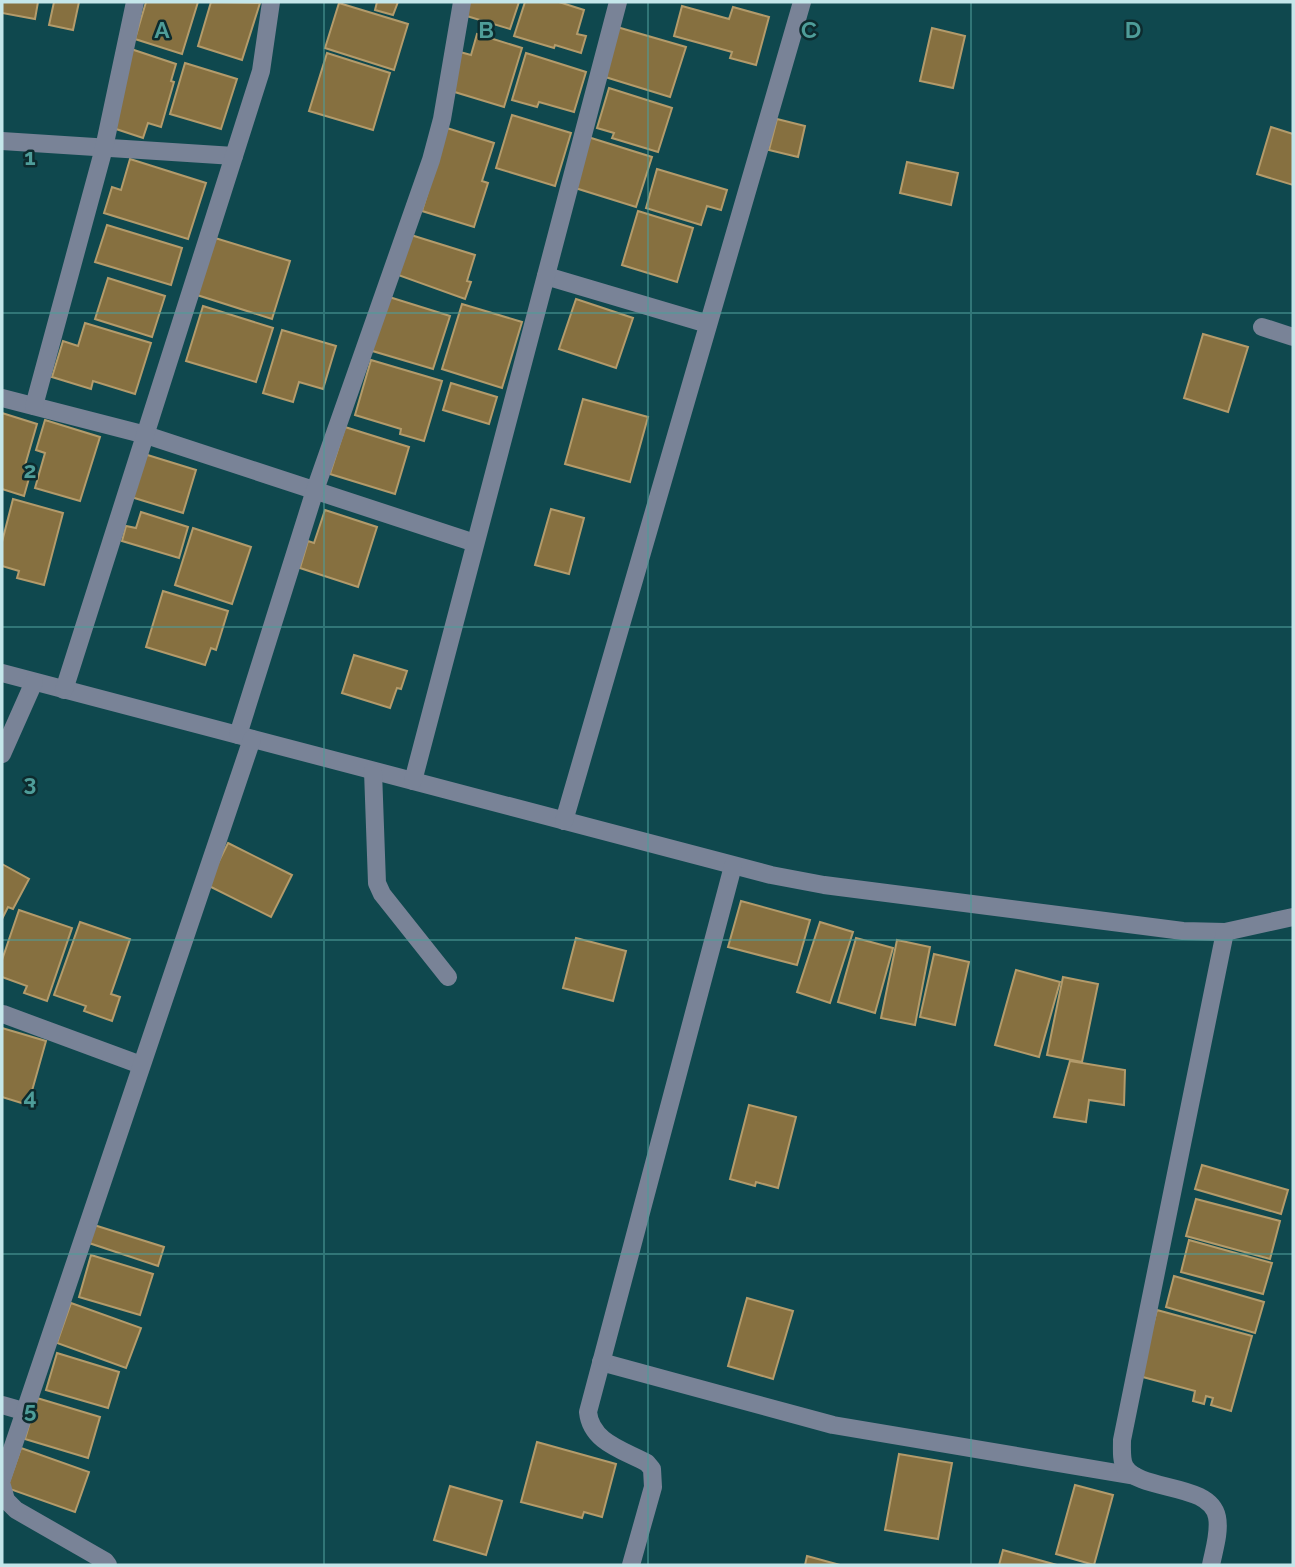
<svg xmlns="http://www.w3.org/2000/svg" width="1295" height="1567" font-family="Raleway,sans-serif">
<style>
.building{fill:#867040;stroke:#b39b6b;stroke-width:2}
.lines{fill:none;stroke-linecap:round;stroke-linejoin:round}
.minor{stroke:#798397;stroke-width:18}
.grid{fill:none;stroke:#4e9d99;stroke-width:2;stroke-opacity:0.55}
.grid-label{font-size:23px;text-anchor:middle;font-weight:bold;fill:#4e9d99;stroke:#0d2b2e;stroke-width:5;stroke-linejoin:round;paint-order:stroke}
</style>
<rect width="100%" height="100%" fill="#0f484e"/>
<g class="building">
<path d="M2 2H38L35 19 2 13Z"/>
<path d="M54 2H79L73 30 49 25Z"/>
<path d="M146 2H198L182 54 135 39Z"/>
<path d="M211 2 260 3 242 60 198 46Z"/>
<path d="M375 2H398L393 15 375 10 377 2Z"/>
<path d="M464 2H519L510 29 460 14Z"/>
<path d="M525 2H559L584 10 577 34 586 36 581 53 555 45 554 48 514 36Z"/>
<path d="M339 3 408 24 394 70 325 48Z"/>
<path d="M682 6 729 19 733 7 769 17 756 65 730 58 732 52 674 36Z"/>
<path d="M617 27 686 47 670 97 602 76Z"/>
<path d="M932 28 965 36 953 88 920 81Z"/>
<path d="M477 34 522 48 504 107 448 90 460 52 471 55Z"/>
<path d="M131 49 176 64 171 81 174 82 161 127 148 123 143 138 113 128Z"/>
<path d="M327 53 390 73 373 130 309 111Z"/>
<path d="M526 53 586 72 574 112 539 102 537 107 512 100Z"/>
<path d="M185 63 237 79 221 129 170 114Z"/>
<path d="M609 88 672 108 658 152 612 138 614 133 597 128Z"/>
<path d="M512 115 571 133 555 186 496 168Z"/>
<path d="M777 119 805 126 798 157 769 150Z"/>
<path d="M1271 127 1293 134V185L1257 174Z"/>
<path d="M447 128 494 143 482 181 488 183 474 227 422 211Z"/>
<path d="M588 137 652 157 636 207 572 187Z"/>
<path d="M130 159 206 183 188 239 104 213 112 187 121 190Z"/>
<path d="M907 162 958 173 951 205 900 193Z"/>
<path d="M657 169 727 190 721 210 707 206 701 225 646 208Z"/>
<path d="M638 211 693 228 677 282 622 265Z"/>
<path d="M107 225 182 248 171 285 95 262Z"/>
<path d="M411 235 475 255 467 281 471 282 465 299 398 275Z"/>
<path d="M215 238 290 261 272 319 197 295Z"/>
<path d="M108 278 165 296 152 337 95 319Z"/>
<path d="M386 296 450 316 433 369 369 350Z"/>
<path d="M576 299 633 318 616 368 559 349Z"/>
<path d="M462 304 522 322 502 388 442 369Z"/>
<path d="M203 306 273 328 256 382 186 361Z"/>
<path d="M85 323 151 343 135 394 93 381 91 389 52 377 63 341 78 346Z"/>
<path d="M282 330 336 346 323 389 299 382 293 402 263 393Z"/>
<path d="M1203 334 1248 347 1228 412 1184 398Z"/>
<path d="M371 360 442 381 424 441 400 434 401 429 355 415Z"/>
<path d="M451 383 497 397 489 424 443 410Z"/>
<path d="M583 399 648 417 630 482 565 464Z"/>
<path d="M2 413 37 424 24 469 31 471 24 496 2 489Z"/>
<path d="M45 420 100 437 80 501 35 488 45 453 36 450Z"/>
<path d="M345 427 409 447 395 494 330 474Z"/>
<path d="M141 453 196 470 183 513 128 496Z"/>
<path d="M13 499 63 513 44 585 17 578 19 571 2 566V542Z"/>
<path d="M551 509 584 518 569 574 535 565Z"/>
<path d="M325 510 377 527 358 587 300 568 308 541 314 543Z"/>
<path d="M141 512 188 527 179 558 122 541 126 526 136 528Z"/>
<path d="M193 528 251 547 232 604 175 585Z"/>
<path d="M163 591 228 611 216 650 211 648 205 665 146 647Z"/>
<path d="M354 655 407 671 401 689 397 688 390 708 342 693Z"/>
<path d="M228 843 292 875 271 917 207 885Z"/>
<path d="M2 864 29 879 13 909 8 907 2 919Z"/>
<path d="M741 901 810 920 797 965 728 947Z"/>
<path d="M19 910 72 928 47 1001 24 993 27 986 2 977V960Z"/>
<path d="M80 922 130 939 111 994 120 997 112 1021 84 1011 86 1006 54 995Z"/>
<path d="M820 922 853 932 830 1003 797 992Z"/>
<path d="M576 938 626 951 613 1001 563 988Z"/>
<path d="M856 938 893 948 875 1013 838 1002Z"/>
<path d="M897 940 930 947 915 1025 881 1018Z"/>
<path d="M934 954 969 962 955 1025 920 1017Z"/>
<path d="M1016 970 1060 982 1039 1057 995 1045Z"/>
<path d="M1063 977 1098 984 1082 1062 1047 1055Z"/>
<path d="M2 1028 46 1041 28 1105 2 1097Z"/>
<path d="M1070 1061 1125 1070 1124 1105 1089 1100 1086 1122 1054 1117Z"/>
<path d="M749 1105 796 1117 778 1188 756 1182 755 1186 730 1179Z"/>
<path d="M1202 1165 1288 1190 1281 1214 1195 1189Z"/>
<path d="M1196 1199 1280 1221 1270 1259 1186 1236Z"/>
<path d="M94 1225 164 1247 158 1266 89 1243Z"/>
<path d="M1189 1240 1272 1263 1263 1294 1181 1272Z"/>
<path d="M91 1255 153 1274 140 1315 79 1297Z"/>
<path d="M1174 1276 1264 1302 1255 1333 1166 1307Z"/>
<path d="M747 1298 793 1311 773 1379 728 1366Z"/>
<path d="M71 1303 141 1328 126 1368 57 1343Z"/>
<path d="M1157 1310 1252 1336 1231 1411 1211 1405 1213 1398 1206 1396 1204 1404 1193 1401 1195 1391 1139 1376Z"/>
<path d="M57 1353 119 1372 108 1408 46 1390Z"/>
<path d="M37 1398 100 1417 88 1458 25 1439Z"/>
<path d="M537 1442 616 1464 602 1517 584 1512 582 1518 521 1502Z"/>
<path d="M21 1448 89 1472 75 1512 7 1488Z"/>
<path d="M899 1454 952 1463 938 1539 885 1530Z"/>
<path d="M1075 1485 1113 1495 1094 1565 1056 1554Z"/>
<path d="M450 1486 502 1501 486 1555 434 1540Z"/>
<path d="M1003 1550 1057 1565H999Z"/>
<path d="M807 1556 840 1565H805Z"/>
</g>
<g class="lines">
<g class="minor">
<path d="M2 141 234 156"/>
<path d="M546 276 708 324"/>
<path d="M1262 327 1293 337"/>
<path d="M2 398 146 435 475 543"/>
<path d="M34 406 104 148 135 2"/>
<path d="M2 673 771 875 824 885 1183 931 1225 932 1293 917"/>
<path d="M64 690 261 71 271 2"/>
<path d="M238 735 315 490 431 160 442 119 462 2"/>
<path d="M2 754 34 682"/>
<path d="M373 771 377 883 382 894 448 977"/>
<path d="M413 781 618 2"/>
<path d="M564 821 802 2"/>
<path d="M3 1014 141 1065"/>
<path d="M601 1362 833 1425 1135 1476"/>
<path d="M2 1405 23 1411"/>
<path d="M2 1479 252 739"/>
<path d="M2 1486 6 1500 16 1510 105 1561 108 1565"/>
<path d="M631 1565 653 1487 652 1469 647 1463C623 1450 591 1442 588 1412L733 866"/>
<path d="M1211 1565C1214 1550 1220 1532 1217 1517 1210 1482 1140 1492 1125 1467 1121 1460 1122 1449 1122 1440L1225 932"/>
</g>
</g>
<path class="grid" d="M324 2V1565M648 2V1565M971 2V1565M2 313H1293M2 627H1293M2 940H1293M2 1254H1293"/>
<g class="grid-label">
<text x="162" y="38">A</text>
<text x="486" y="38">B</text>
<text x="809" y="38">C</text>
<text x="1133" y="38">D</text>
<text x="30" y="165">1</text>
<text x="30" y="478">2</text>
<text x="30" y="791">3</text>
<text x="30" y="1105">4</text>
<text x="30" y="1418">5</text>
</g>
<rect width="1295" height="1567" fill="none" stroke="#c4e6ea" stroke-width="7"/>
</svg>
